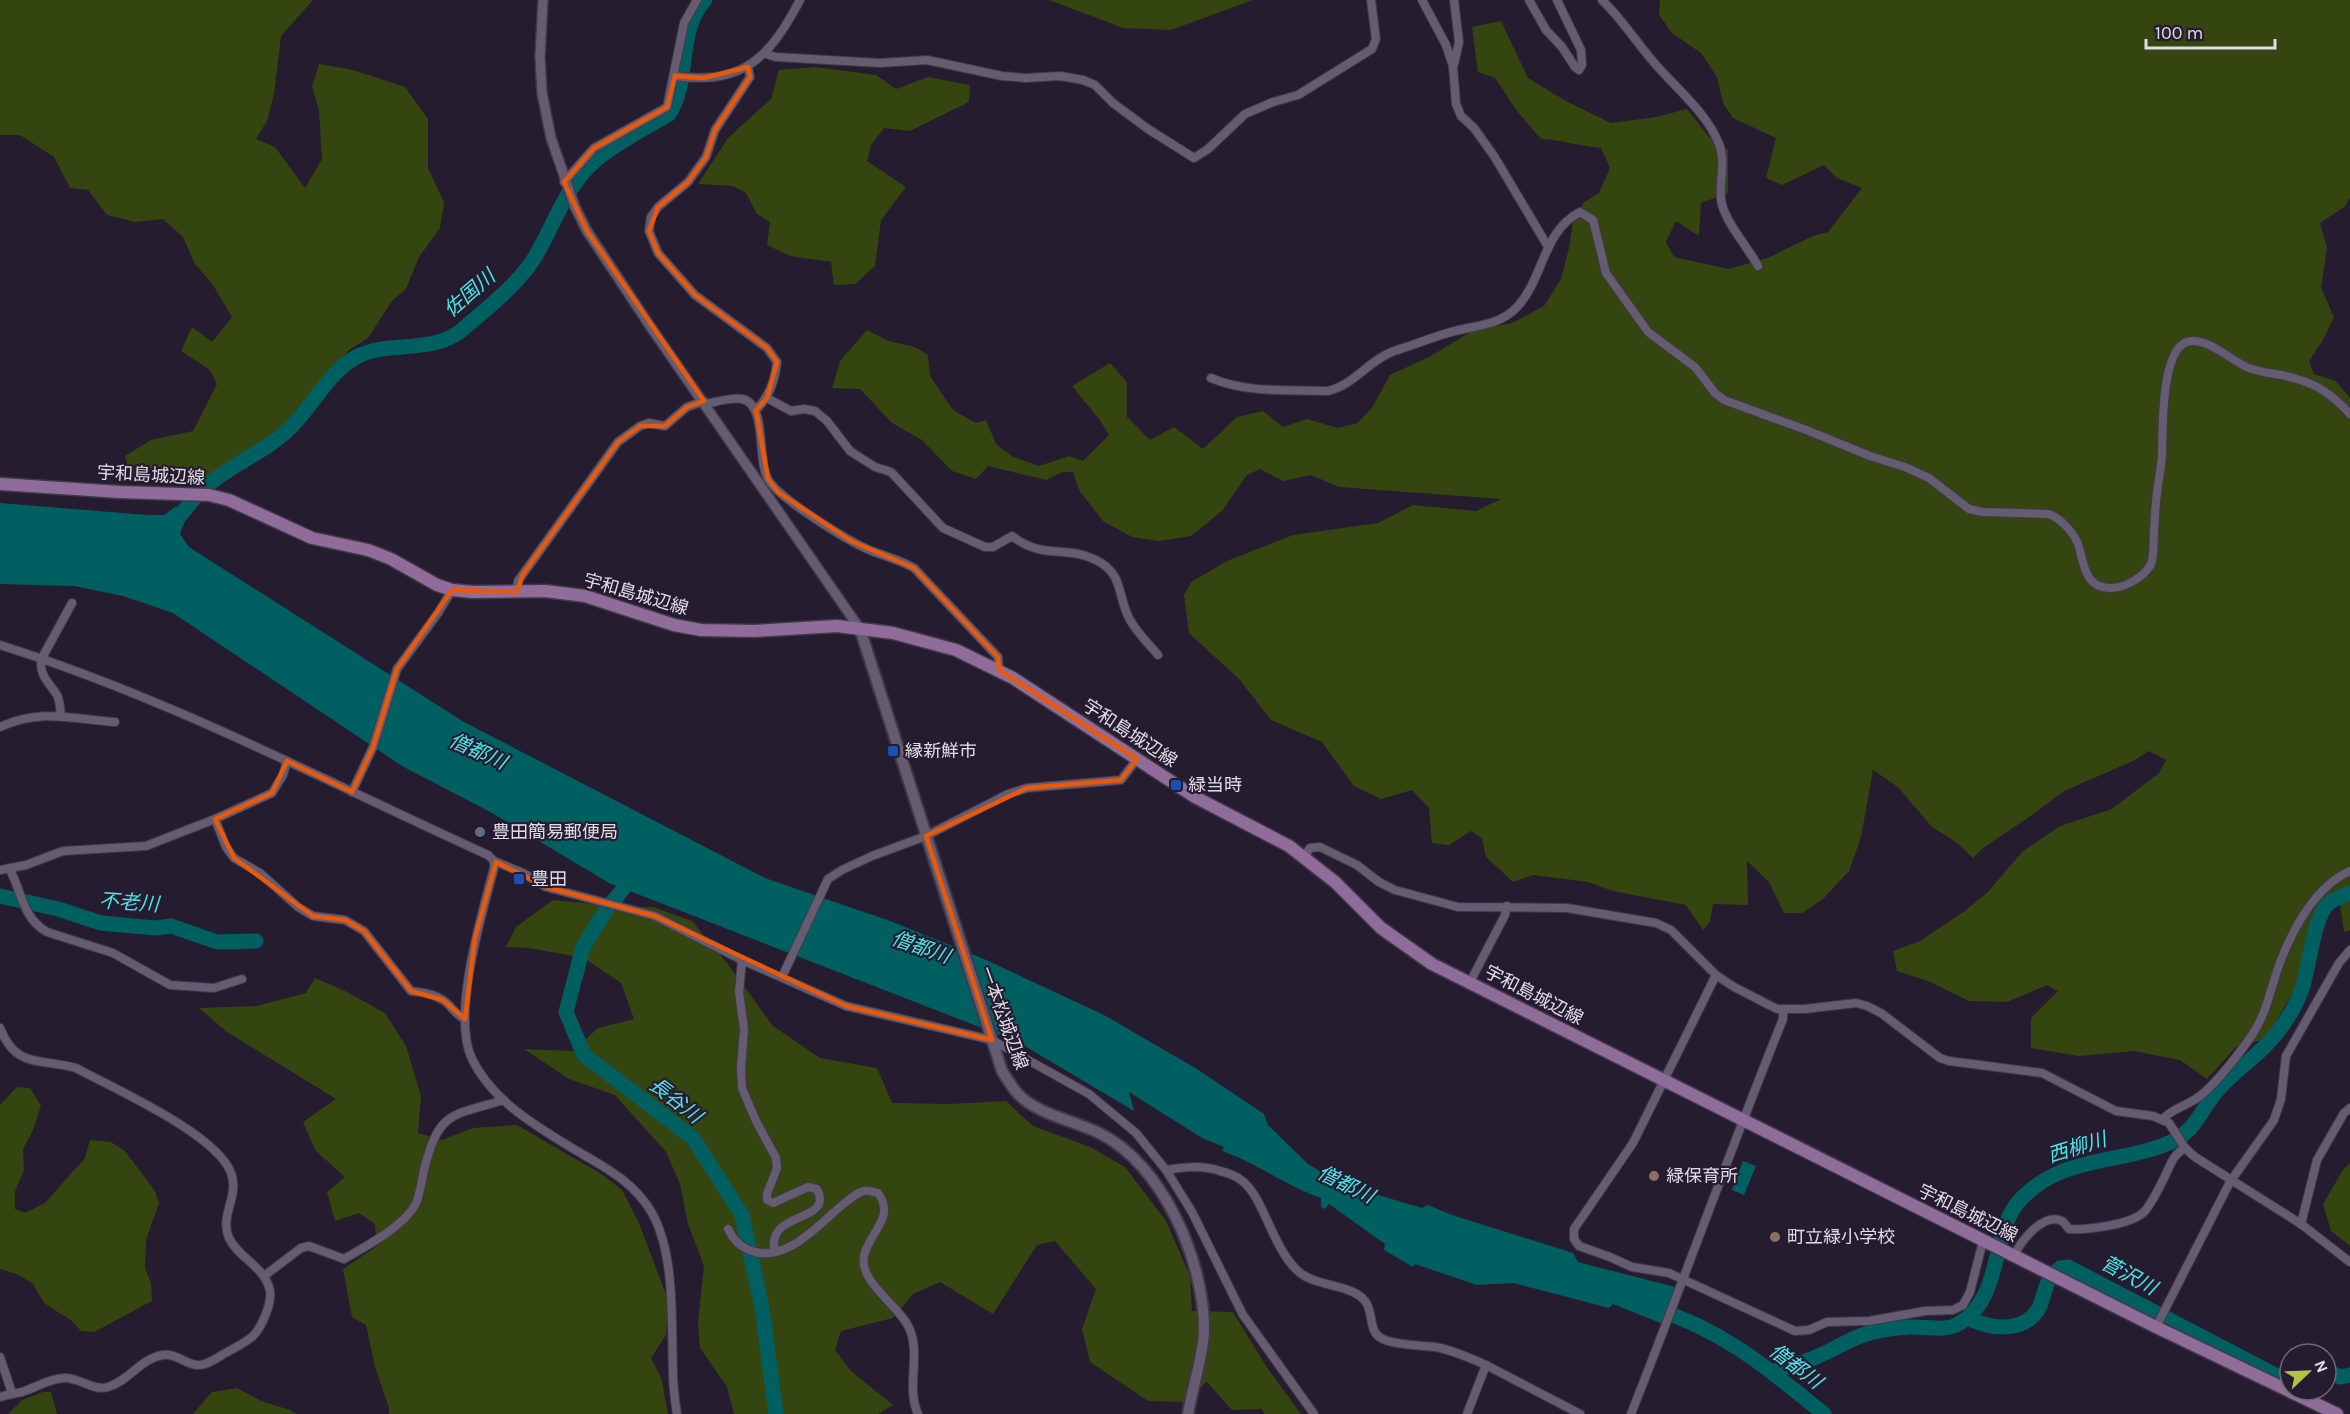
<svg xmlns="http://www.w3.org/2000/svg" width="2350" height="1414" font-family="Karla,'Noto Sans JP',sans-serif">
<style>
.green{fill:#35450f}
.water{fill:#005f61}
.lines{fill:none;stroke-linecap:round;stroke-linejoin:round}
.river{stroke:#005f61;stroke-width:15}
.minor-casing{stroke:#413948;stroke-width:10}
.tertiary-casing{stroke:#413948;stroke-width:12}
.secondary-casing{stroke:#413948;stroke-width:14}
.primary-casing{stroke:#413948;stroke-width:15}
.minor{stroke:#665c72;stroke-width:8}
.tertiary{stroke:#665c72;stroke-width:9}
.secondary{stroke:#665c72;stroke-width:10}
.primary{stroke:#8f6c9a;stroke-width:12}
.marked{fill:none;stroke:#e8590c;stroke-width:4.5;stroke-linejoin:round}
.transit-dot{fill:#1a4fb4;stroke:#251c2f;stroke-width:2}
.service-dot{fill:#5c6f8a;stroke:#251c2f;stroke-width:2}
.education-dot{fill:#8d6e63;stroke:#251c2f;stroke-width:2}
.labels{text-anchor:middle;stroke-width:4.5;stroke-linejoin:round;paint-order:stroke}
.street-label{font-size:18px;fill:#e1dbe8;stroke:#251c2f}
.poi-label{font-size:18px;fill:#e1dbe8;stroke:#251c2f;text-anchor:start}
.water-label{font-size:20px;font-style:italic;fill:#4ce4e8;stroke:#251c2f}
</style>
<rect width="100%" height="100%" fill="#251c2f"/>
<g class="green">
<path d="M0 0H313L281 36 274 94 267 121 256 139 275 147 305 188 322 159 319 110 312 87 319 64 353 70 405 87 428 119V168L444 202 440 228 419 257 406 289 392 301 368 338 349 350 247 468 202 478 152 479 130 474 125 456 151 440 193 431 217 384 210 370 181 351 192 327 212 342 232 317 213 285 195 264 183 237 163 219 135 222 107 215 88 190 70 188 54 157 20 135H0Z"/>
<path d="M1049 0H1253L1171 30 1123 28Z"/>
<path d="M1660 0H2350V198L2344 207 2320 223 2327 248 2321 288 2334 317 2323 340 2309 361 2314 374 2336 381 2350 398V930L2344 932 2338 890 2318 915 2297 985 2266 1039 2237 1046 2207 1079 2180 1060 2134 1051 2079 1056 2031 1048V1018L2058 991 2047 985 2007 1002 1969 1001 1928 981 1897 971 1893 951 1920 941 1962 913 1988 892 2022 852 2060 826 2112 809 2159 773 2166 760 2149 751 2133 761 2064 791 2032 815 1983 848 1973 858 1956 842 1932 827 1898 787 1873 770 1861 837 1849 871 1823 899 1802 913H1784L1769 882 1747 861 1748 905 1713 904 1710 922 1703 930 1686 905 1613 891 1588 882 1533 875 1513 882 1486 857 1482 838 1471 831 1449 845 1432 843 1429 808 1412 790 1381 799 1354 786 1322 742 1271 720 1239 679 1189 633 1184 595 1191 582 1227 561 1293 535 1378 523 1413 505 1476 511 1501 499 1339 487 1311 475 1283 481 1260 469 1247 475 1222 511 1191 536 1159 541 1132 537 1103 521 1079 490 1073 472H1062L1046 480 988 466 976 479 952 471 922 440 892 423 860 389 832 388 840 361 867 330 888 341 915 347 928 355 930 376 953 410 976 423 986 420 996 444 1013 457 1039 466 1069 456 1083 461 1109 435 1099 419 1072 386 1110 363 1127 382V417L1150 440 1174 427 1203 449 1237 417 1263 411 1283 427 1307 419 1338 428 1358 423 1373 406 1390 375 1431 356 1472 331 1512 323 1544 306 1561 279 1569 248 1573 222 1583 203 1599 193 1610 168 1601 148C1580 146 1562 140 1541 139L1517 111 1495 78 1478 72 1472 27 1501 21 1528 78 1566 101 1611 123 1656 117 1687 109 1709 137 1728 150V193L1701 203 1699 236 1676 221 1666 242 1674 257 1728 269 1768 258 1813 236 1828 232 1862 188 1837 178 1824 165 1782 185 1766 178 1776 138 1733 118 1723 103 1717 77 1701 53 1672 33 1659 15Z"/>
<path d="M815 67 876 75 896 89 928 77 970 85 969 102 910 131 884 128 871 145 867 161 906 187 881 220 875 266 855 284 834 285 831 262 790 256 767 245 770 222 757 214 746 193 733 186 698 184 728 138 771 99 779 70Z"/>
<path d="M553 900 624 907H653L692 921 727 963 773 1026 820 1058 877 1068 892 1103 950 1104 1006 1101 1033 1126 1090 1147 1125 1167 1166 1221 1190 1276 1192 1311 1233 1312 1266 1366 1301 1414H1264L1262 1409 1232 1410 1207 1382 1183 1402 1148 1401 1090 1362 1082 1329 1096 1289 1055 1241 1037 1245 993 1314 940 1282 913 1294 893 1318 841 1331 835 1350 851 1371 893 1405 878 1414H734L727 1387 700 1348 698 1322 704 1266 688 1224 680 1184 666 1152 615 1095 569 1079 524 1049 573 1051 598 1028 634 1019 621 983 584 958 529 948 506 947 516 927Z"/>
<path d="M315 978 345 991 385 1013 406 1046 421 1096 418 1133 442 1140 473 1128 517 1125 603 1175 622 1190 638 1221 669 1302 666 1335 651 1358 662 1380 668 1414H389V1408L375 1367 366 1325 352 1317 343 1269 377 1246 375 1224 359 1213 335 1221 327 1192 345 1177 315 1150 303 1122 336 1099 227 1032 199 1008 257 1006 306 993Z"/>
<path d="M17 1087 30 1088 41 1106 33 1130 23 1149 24 1170 15 1191V1209L25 1213 45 1203 85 1158 90 1140 111 1142 125 1151 155 1191 159 1203 146 1240 145 1268 151 1283 152 1301 94 1332 81 1331 72 1321 44 1303 33 1284 19 1275 0 1269V1105Z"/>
<path d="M2350 1163V1246L2331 1231 2323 1204 2343 1170Z"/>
<path d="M237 1388 261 1401 290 1410 297 1414H193L212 1392Z"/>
<path d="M43 1392H51L57 1414H8L22 1400Z"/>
</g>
<g class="water">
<path d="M0 503 147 515H164L176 506 186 518 180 534 189 547 464 722 765 878 893 922 984 959 1104 1015 1197 1069 1264 1114 1268 1125 1308 1164 1341 1184 1422 1208 1428 1205 1452 1215 1573 1253 1578 1262 1675 1287 1663 1324 1613 1304 1609 1308 1514 1283 1477 1285 1415 1264 1413 1267 1384 1250 1385 1244 1329 1204 1325 1209 1321 1207V1198C1286 1186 1257 1163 1222 1151L1224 1147 1202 1138 1129 1092 1134 1111 1018 1042 609 883 492 813 402 766 173 613 123 596 74 586 0 584Z"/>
<path d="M1743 1161 1756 1166 1744 1195 1732 1190Z"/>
</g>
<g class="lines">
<g class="river">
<path d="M168 529C182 515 193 497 208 485 233 463 266 452 290 428 313 406 329 371 358 356 386 341 433 354 462 330 485 310 517 285 533 260 554 227 564 187 596 160 617 142 644 129 669 114 691 81 676 31 705 0"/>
<path d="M637 873 608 907 583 947 566 1012 584 1055 693 1138 742 1215 762 1308 776 1414"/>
<path d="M0 896 58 909 101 923 155 928 171 926 217 942 256 941"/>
<path d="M1655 1309C1722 1329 1770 1370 1824 1414"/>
<path d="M1968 1318C1990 1329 2024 1334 2039 1308 2043 1300 2044 1290 2048 1282 2051 1277 2056 1272 2060 1268L2068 1267 2279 1377 2290 1378"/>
<path d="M2326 1371 2340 1377 2350 1375"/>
<path d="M1773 1372C1786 1367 1798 1364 1811 1359 1832 1352 1852 1336 1874 1332 1885 1329 1898 1328 1909 1327 1925 1326 1944 1332 1958 1324 2005 1298 1989 1230 2022 1198 2062 1157 2114 1164 2164 1145 2195 1134 2198 1114 2216 1092 2231 1073 2253 1060 2269 1042 2283 1027 2295 1008 2302 989 2309 967 2313 923 2326 906 2331 900 2343 896 2350 893"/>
</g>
<defs>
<g id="minor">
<path d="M1422 0 1446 45 1453 66 1456 104 1461 116 1474 128 1494 156 1547 245"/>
<path d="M1529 0 1546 30 1562 47 1575 67 1579 70 1582 65 1581 50 1557 0"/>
<path d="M1602 0C1621 18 1634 39 1651 59 1674 87 1706 111 1719 144 1726 162 1719 181 1721 199 1723 220 1748 247 1758 266"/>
<path d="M766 54 776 57 880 63 927 60 1002 76 1026 78 1060 76 1083 80 1095 85 1113 103 1148 129 1194 158 1208 149 1245 114 1273 102 1298 95 1372 49 1376 39 1371 0"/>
<path d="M1454 64 1459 42 1454 0"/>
<path d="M748 67 750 77 715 130 706 157 688 182 658 207 651 217 649 231 658 253 695 295 767 348 777 362C775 382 769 397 756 410"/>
<path d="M675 76C743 86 770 57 800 0"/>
<path d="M564 182 594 148 667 107 684 23 697 0"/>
<path d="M1211 378C1249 394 1288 389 1328 391 1354 385 1369 360 1394 351 1414 345 1435 336 1455 331 1478 325 1501 325 1518 306 1544 277 1543 231 1580 212L1593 220 1606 273 1648 332 1695 367 1715 393 1724 400 1809 431 1870 456 1905 467 1929 478 1969 509 1983 512 2049 514C2061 519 2075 533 2079 547 2084 566 2086 589 2112 588 2126 587 2142 578 2150 566 2155 558 2153 540 2154 530 2155 518 2155 506 2157 494 2158 480 2162 467 2162 453 2163 432 2160 341 2192 341 2213 341 2231 361 2249 368 2259 372 2270 373 2281 375 2312 381 2329 391 2350 414"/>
<path d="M767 398 791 411 804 409 815 411 827 421 850 451 875 467 891 472 943 528 985 547H993L1012 536C1042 560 1067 545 1096 560 1124 574 1117 595 1129 618 1136 632 1149 644 1158 655"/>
<path d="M705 404C716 402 731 397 742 399 768 404 756 461 769 481 782 500 845 539 867 549 883 556 899 559 914 568L998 657 999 670"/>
<path d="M517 592 518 581 523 574 618 442 640 426 649 423 665 426 687 407 704 401"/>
<path d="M0 645C169 698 327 782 488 855L494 861 523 873 546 887 655 916 742 960 846 1006 992 1040 1089 1094 1136 1133 1166 1170 1192 1212 1243 1315 1314 1414"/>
<path d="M61 715C60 708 60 701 57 695 49 682 38 675 42 658L72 603"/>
<path d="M0 727C40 708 73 719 115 722"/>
<path d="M352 792 373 747 397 669 438 613 452 590"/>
<path d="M215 819 226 847 234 858 260 873 298 907 313 916 345 920 364 931 411 991C421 992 434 994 443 1000 452 1006 455 1015 465 1019"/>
<path d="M1304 857 1310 848 1320 847 1357 865 1379 882 1395 890 1458 907 1567 908 1656 923 1671 930 1716 975 1734 987 1777 1009H1805L1856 1003 1867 1006 1881 1013 1940 1058 1949 1061 2042 1073 2116 1111 2153 1116 2169 1123 2185 1148 2195 1157 2301 1224 2350 1262"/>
<path d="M494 861V868C482 914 451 1015 472 1059 492 1100 534 1125 572 1148 602 1166 633 1180 652 1213 676 1256 671 1325 673 1373 673 1387 675 1401 677 1414"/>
<path d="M9 868C22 891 22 918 47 932L113 953 170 985 214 988 242 979"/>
<path d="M0 870 26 865 63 851 146 846 215 819 272 793 283 775 287 761"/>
<path d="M742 960 739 992 744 1029 741 1069 742 1088 756 1121 776 1158 777 1168 767 1194V1200L773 1203 808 1187 817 1189C835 1224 764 1210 775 1252"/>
<path d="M1716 975 1633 1143 1574 1229V1239L1579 1246 1610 1257 1632 1267 1669 1273 1795 1331 1809 1330 1827 1322 1869 1321 1925 1311 1953 1310 1963 1305 1970 1292 1983 1241"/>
<path d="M782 977 828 879 842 870 872 856 926 836 1008 794 1027 788 1121 780 1137 759"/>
<path d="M1470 982 1505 915 1507 906"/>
<path d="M0 1028C16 1069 40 1058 76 1068 113 1088 217 1134 231 1173 240 1196 219 1215 229 1238 239 1259 265 1266 270 1291 272 1303 262 1327 253 1336 244 1344 232 1349 222 1355 215 1359 206 1366 197 1365 185 1364 176 1353 163 1355 141 1358 129 1381 108 1387 93 1391 80 1378 65 1378 50 1378 35 1388 22 1392 14 1394 8 1394 0 1397"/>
<path d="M2162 1120C2171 1109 2186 1106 2197 1098 2213 1088 2243 1049 2254 1032 2269 1008 2272 980 2283 955 2296 923 2318 885 2350 871"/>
<path d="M1166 1170C1184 1167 1202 1165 1220 1171 1228 1173 1235 1175 1241 1180 1264 1196 1272 1249 1299 1272 1316 1287 1352 1284 1365 1301 1374 1312 1368 1331 1381 1338 1392 1345 1420 1345 1435 1347 1453 1350 1470 1358 1486 1365"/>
<path d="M2301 1224 2317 1160 2344 1113 2350 1108"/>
<path d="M728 1229C734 1241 741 1248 755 1252 789 1260 817 1226 841 1206 848 1201 855 1193 864 1191 868 1190 873 1192 878 1193 896 1218 869 1232 864 1256 859 1281 896 1304 907 1324 923 1351 905 1386 918 1414"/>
<path d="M2014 1256C2020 1242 2043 1212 2062 1221 2065 1223 2066 1226 2069 1229 2087 1230 2132 1225 2145 1211 2154 1200 2160 1186 2166 1174 2171 1163 2174 1154 2185 1148"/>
<path d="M264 1276 301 1248 309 1246 344 1259C366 1246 407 1225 417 1201 420 1192 422 1180 424 1170 439 1111 450 1116 504 1100"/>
<path d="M2156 1327 2230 1182 2274 1120 2281 1099 2286 1056 2339 963 2350 950"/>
<path d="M0 1357 12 1393"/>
<path d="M1467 1414 1486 1365 1580 1414"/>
<path d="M1631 1414C1683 1283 1730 1150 1783 1019V1010"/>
</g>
<path id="tertiary" d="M543 0 540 57 542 93 551 138 575 207 587 231 650 326 860 629"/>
<path id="secondary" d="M860 629 1002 1071C1007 1079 1012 1087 1018 1094 1038 1115 1073 1120 1099 1133 1163 1164 1204 1261 1204 1329 1204 1354 1192 1388 1188 1414"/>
<path id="primary" d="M0 484 120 492 209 495 229 500 312 538 368 550 391 559 437 585 452 590 473 592 545 591 585 596 674 625 701 630 754 631 837 626 893 633 956 650 1013 678 1195 797 1289 846 1335 882 1381 928 1432 964 2156 1327 2337 1414"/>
</defs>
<use href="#minor" class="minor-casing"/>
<use href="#tertiary" class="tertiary-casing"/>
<use href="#secondary" class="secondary-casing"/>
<use href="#primary" class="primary-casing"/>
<use href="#minor" class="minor"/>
<use href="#tertiary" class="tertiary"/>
<use href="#secondary" class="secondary"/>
<use href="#primary" class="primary"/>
</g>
<path class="marked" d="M748 67 750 77 715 130 706 157 688 182 658 207 649 231 658 253 695 295 767 348 777 362 767 398 756 410 768 479 778 492 851 541 914 568 998 657 999 670 1137 759 1121 780 1027 788 926 836 992 1040 846 1006 655 916 546 887 496 862 475 938 465 1019 443 1000 411 991 364 931 345 920 313 916 234 858 215 819 272 793 287 761 352 792 373 747 397 669 452 590 517 592 523 574 618 442 640 426H665L687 407 704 401 587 231 564 182 594 148 667 107 675 76 704 78Z"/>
<g class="transit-dot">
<rect x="887" y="745" width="12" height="12" rx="3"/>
<rect x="1170" y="779" width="12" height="12" rx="3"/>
<rect x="513" y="873" width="12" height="12" rx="3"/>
</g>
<circle class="service-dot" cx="480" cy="832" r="6"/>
<g class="education-dot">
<circle cx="1654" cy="1176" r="6"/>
<circle cx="1775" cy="1237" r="6"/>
</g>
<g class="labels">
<g class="street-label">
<text transform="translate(151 475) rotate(3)" y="6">宇和島城辺線</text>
<text transform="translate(636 594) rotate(16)" y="6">宇和島城辺線</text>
<text transform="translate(1130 733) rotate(33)" y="6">宇和島城辺線</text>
<text transform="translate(1534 995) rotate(27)" y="6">宇和島城辺線</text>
<text transform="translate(1004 1018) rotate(70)" y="6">一本松城辺線</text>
<text transform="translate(1968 1213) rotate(26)" y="6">宇和島城辺線</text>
</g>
<g class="poi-label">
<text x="905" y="757">縁新鮮市</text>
<text x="1188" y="791">緑当時</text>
<text x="492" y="838">豊田簡易郵便局</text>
<text x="531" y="885">豊田</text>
<text x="1666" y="1182">緑保育所</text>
<text x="1787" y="1243">町立緑小学校</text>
</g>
<g class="water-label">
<text transform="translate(469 293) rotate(-41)" y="7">佐国川</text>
<text transform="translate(478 751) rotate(24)" y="7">僧都川</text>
<text transform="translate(129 902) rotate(4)" y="7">不老川</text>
<text transform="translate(921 947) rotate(19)" y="7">僧都川</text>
<text transform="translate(676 1100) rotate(38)" y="7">長谷川</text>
<text transform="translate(2077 1147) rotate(-17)" y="7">西柳川</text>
<text transform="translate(1346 1184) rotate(26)" y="7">僧都川</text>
<text transform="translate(2129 1275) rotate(28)" y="7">菅沢川</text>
<text transform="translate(1796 1366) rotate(37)" y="7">僧都川</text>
</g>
</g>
<g transform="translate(2308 1372) rotate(67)"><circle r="28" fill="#251c2f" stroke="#706879" stroke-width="1.5"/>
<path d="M0-4.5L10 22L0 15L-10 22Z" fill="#b8c147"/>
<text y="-9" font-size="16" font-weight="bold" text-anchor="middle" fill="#e1dbe8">N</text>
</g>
<path d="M2146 39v9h129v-9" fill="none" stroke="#e1dbe8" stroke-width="3"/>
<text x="2155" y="39" font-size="18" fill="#e1dbe8" stroke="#251c2f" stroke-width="4.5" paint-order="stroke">100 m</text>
</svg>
